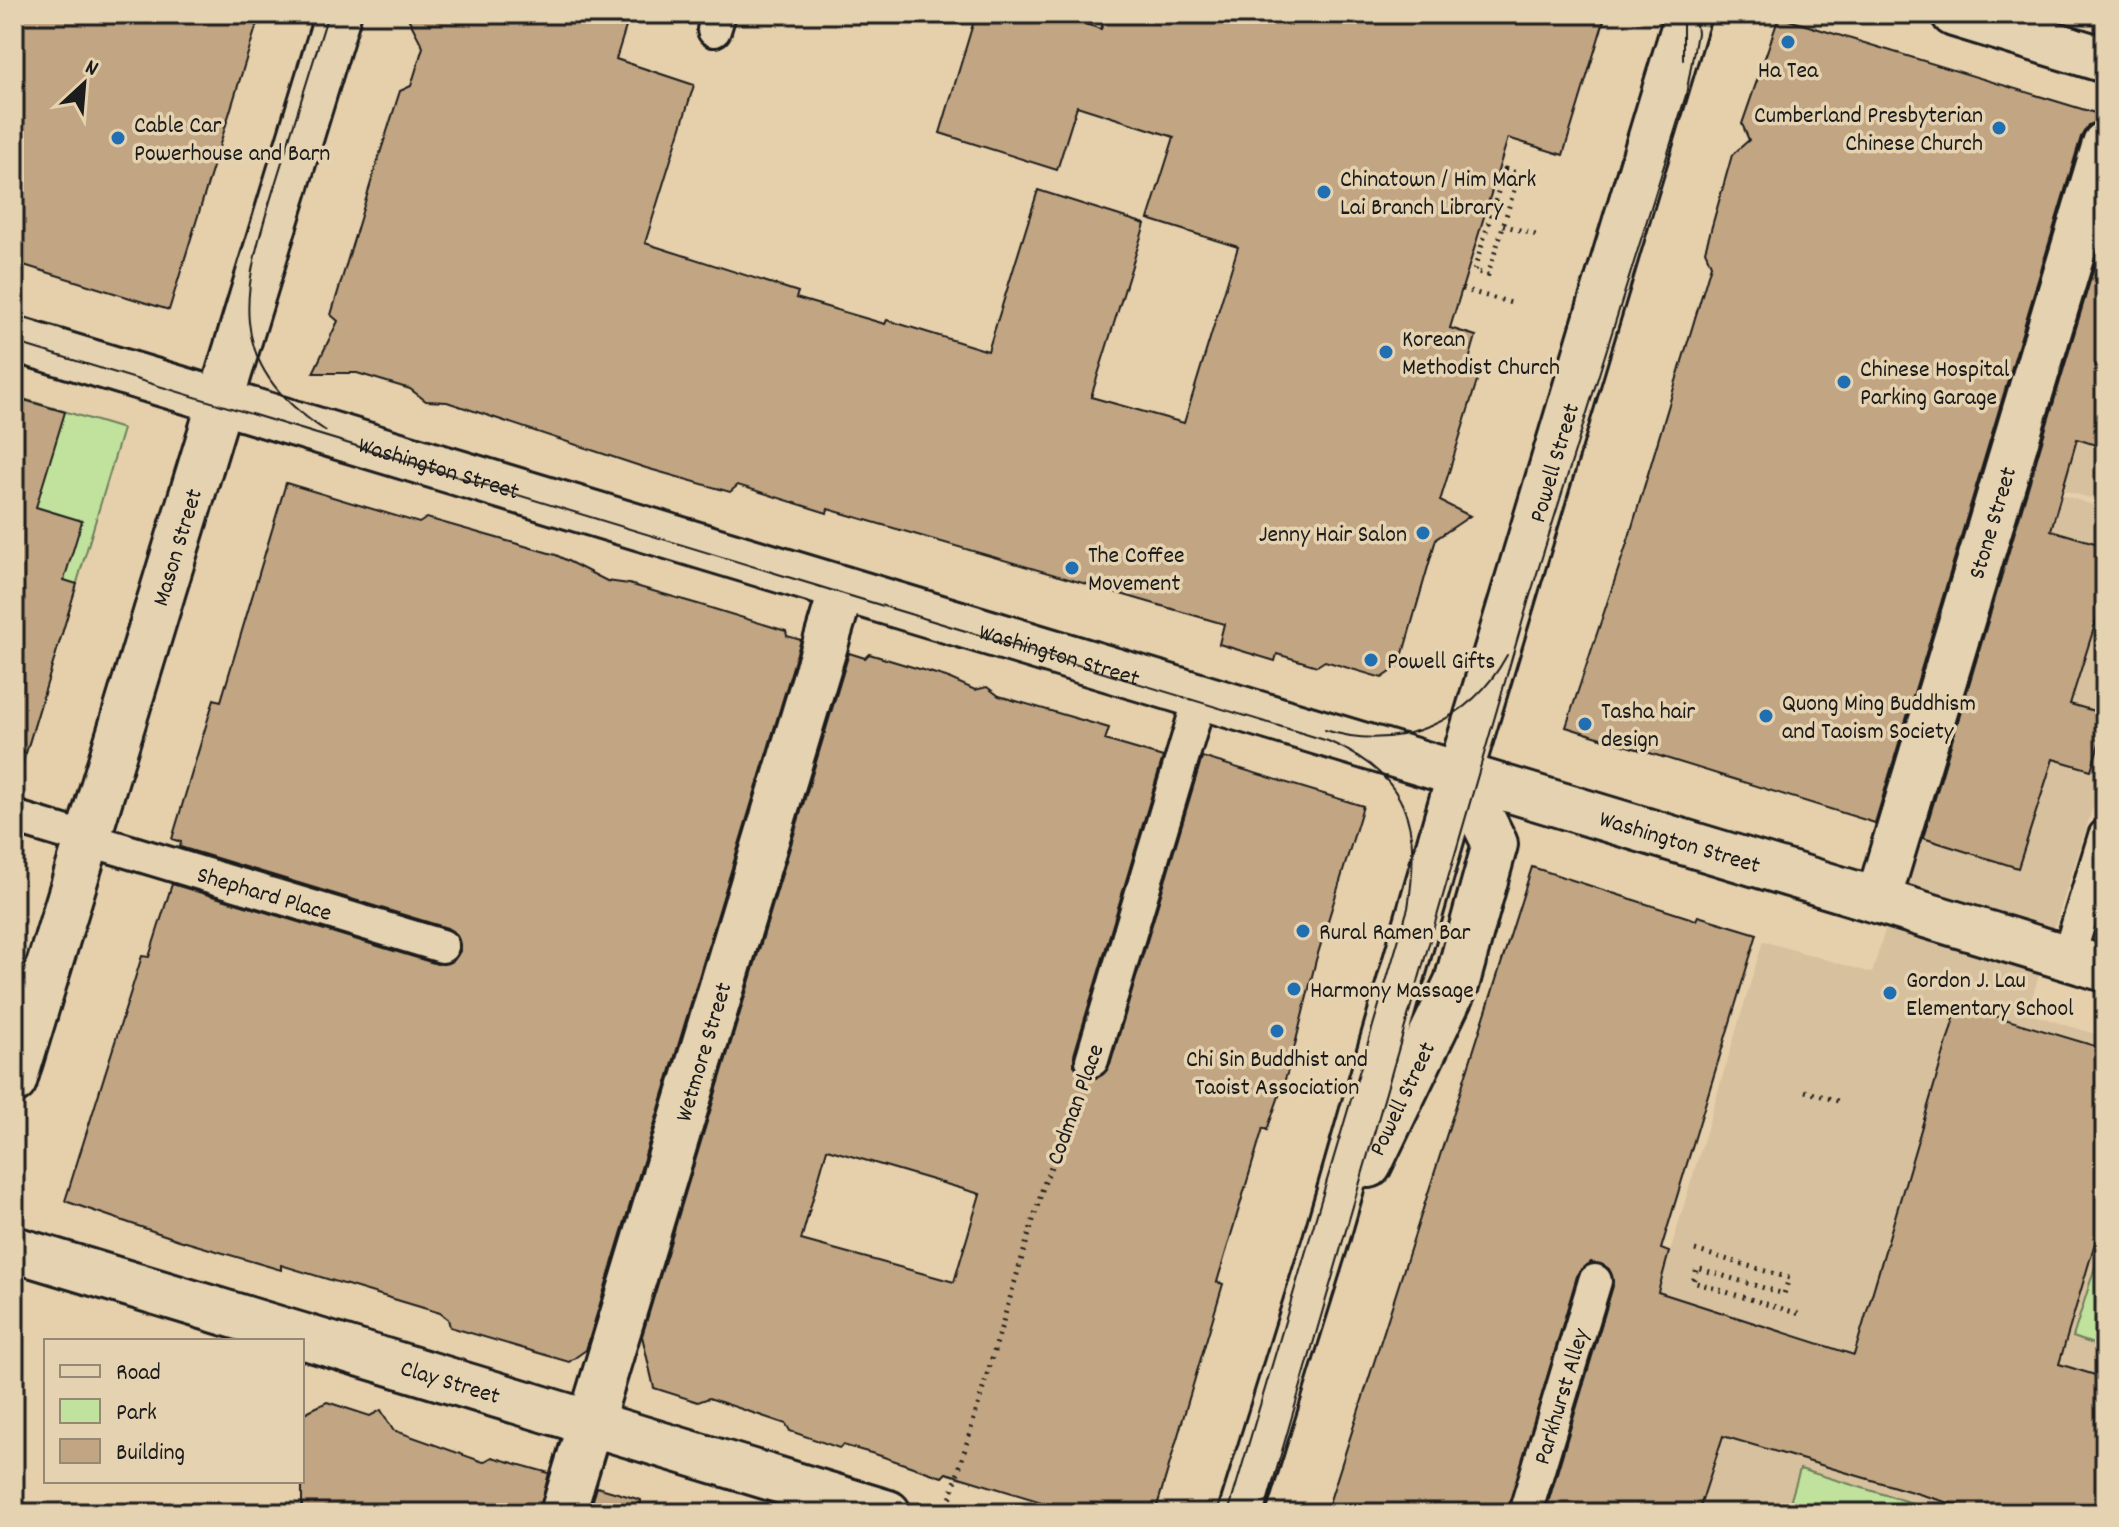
<svg xmlns="http://www.w3.org/2000/svg" width="2119" height="1527" font-family="Dekko,sans-serif">
<style>
.built{fill:#d7c09d}
.green{fill:#c0e29c;stroke:#6e7f5c;stroke-width:2}
.building{fill:#c2a683;stroke:#1c1c1c;stroke-width:2;fill-rule:evenodd}
.lines{fill:none;stroke-linecap:round;stroke-linejoin:round}
.lane-casing{stroke:#1c1c1c;stroke-width:38}
.street-casing{stroke:#1c1c1c;stroke-width:50}
.secondary-casing{stroke:#1c1c1c;stroke-width:50}
.path{stroke:#1c1c1c;stroke-width:5;stroke-dasharray:2 6;stroke-linecap:butt}
.lane{stroke:#e5d2b0;stroke-width:32}
.street{stroke:#e5d2b0;stroke-width:44}
.secondary{stroke:#e5d2b0;stroke-width:44}
.tram{stroke:#1c1c1c;stroke-width:2}
.poi-dot{fill:#1f6fb2;stroke:#e5d2b0;stroke-width:3}
.labels{text-anchor:middle;stroke-width:7;stroke-linejoin:round;paint-order:stroke}
.poi-label{font-size:24px;fill:#1c1c1c;stroke:#e5d2b0;text-anchor:start}
.street-label{font-size:24px;fill:#1c1c1c;stroke:#e5d2b0}
</style>
<rect width="100%" height="100%" fill="#e6d0ac"/>
<filter id="ink" filterUnits="userSpaceOnUse"><feTurbulence type="fractalNoise" baseFrequency=".0125" numOctaves="2"/><feDisplacementMap in="SourceGraphic" scale="16" xChannelSelector="R" yChannelSelector="G"/><feConvolveMatrix kernelMatrix="1 2 1 2 8 2 1 2 1" color-interpolation-filters="sRGB"/></filter>
<g filter="url(#ink)">
<g class="built">
<path d="M2105 261V503L2037 482Z"/>
<path d="M2020 481 2105 509V770L2027 1013 2105 1037V1513H1558L1658 1292 1763 941 1872 973Z"/>
</g>
<g class="green">
<path d="M14 396 123 429 14 793Z"/>
<path d="M2105 1235V1348L2073 1337Z"/>
<path d="M1800 1469 1945 1513H1787Z"/>
</g>
<g class="building">
<path d="M14 14H260L169 310 14 262Z"/>
<path d="M406 14H630L616 59 694 85 645 243 798 292 796 298 885 324 887 320 988 351 1038 190 1145 224 1091 397 1184 423 1238 247 1148 219 1174 137 1077 106 1057 170 940 133 976 14H1054L1101 29 1106 14H1606L1563 155 1508 138 1450 328 1476 336 1467 367 1480 371 1440 501 1470 516 1436 539 1402 657 1398 667 1382 678 1325 661 1317 666 1277 654 1275 661 1219 644 1224 624 828 509 827 513 738 485 730 492 646 468 447 402 426 401 410 389 357 373H313L338 321 331 315 375 169 400 91 411 86 423 47Z"/>
<path d="M1779 17 2105 116V120L2088 125 2081 137 1875 823 1566 727 1629 537 1711 265 1705 251 1732 155 1749 140 1742 124Z"/>
<path d="M2105 231V448L2077 439 2051 530 2105 546V593L2070 704 2105 714V724L2091 770 2053 759 2018 868 1923 838Z"/>
<path d="M14 397 65 412 36 507 82 521 64 580 77 584 26 753 14 752Z"/>
<path d="M286 483 419 523 427 518 556 555 607 581 629 584 701 605 786 631 787 636 801 640 586 1350 569 1362 450 1327 448 1319 440 1313 281 1265V1270L179 1240 65 1201 142 956 149 957 172 884 437 964 454 960 460 951 456 934 447 928 180 847 181 842 172 839 214 699 221 701Z"/>
<path d="M849 653 865 658 869 654 946 677 975 690 987 687 999 696 1109 728 1105 740 1163 757 1074 1055V1065L1086 1078H1097L1110 1065 1202 757 1363 806 1316 960 1290 1065 1267 1130 1263 1128 1217 1282 1223 1284 1155 1513H1078L946 1473 942 1477 878 1455 843 1445 839 1448 790 1431 786 1424 709 1398 698 1402 654 1388 642 1336ZM827 1149 980 1194 954 1282 801 1240Z"/>
<path d="M1532 867 1696 920 1698 916 1757 934 1661 1249 1669 1252 1658 1292 1854 1355 1958 1005 2105 1049V1209L2059 1364 2105 1378V1513H1983L1723 1436 1698 1513H1545L1613 1286 1609 1269 1591 1262 1577 1276 1507 1513H1326Z"/>
<path d="M327 1402 370 1416 381 1410 393 1430 483 1462 492 1457 549 1473 539 1513H302V1414Z"/>
<path d="M597 1487 641 1500 640 1513H589Z"/>
</g>
<g class="lines">
<defs>
<g id="lane">
<path d="M714 30 719 14"/>
<path id="s1" d="M14 817 442 946"/>
<path d="M2068 958 2105 836"/>
<path d="M1092 1060 1201 695"/>
<path id="s2" d="M1525 1513 1595 1281"/>
</g>
<g id="street">
<path id="s3" d="M14 339 2105 969"/>
<path id="s4" d="M1878 900 2105 144"/>
<path id="s5" d="M14 1081 338 14"/>
<path id="s6" d="M563 1513 842 589"/>
</g>
<g id="secondary">
<path d="M1954 14 2105 60"/>
<path id="s7" d="M1369 1165 1457 982 1495 844 1460 773"/>
<path id="s8" d="M14 1249 888 1513"/>
<path id="s9" d="M1241 1513 1326 1240 1460 773 1688 14"/>
</g>
</defs>
<use href="#lane" class="lane-casing"/>
<use href="#street" class="street-casing"/>
<use href="#secondary" class="secondary-casing"/>
<g class="path">
<path d="M1505 169 1519 174 1488 275 1474 271Z"/>
<path d="M1503 225 1536 235"/>
<path d="M1462 289 1515 304"/>
<path d="M1805 1091 1838 1101"/>
<path d="M1695 1250 1789 1278 1784 1294 1697 1268 1693 1282 1803 1315"/>
<path d="M946 1513 1043 1187 1076 1102"/>
</g>
<use href="#lane" class="lane"/>
<use href="#street" class="street"/>
<use href="#secondary" class="secondary"/>
<g class="tram">
<path d="M1683 14V60"/>
<path d="M14 342 1328 741C1409 775 1421 826 1408 908L1228 1513"/>
<path d="M326 431C217 361 245 283 277 178 294 123 311 69 328 14"/>
<path d="M1325 730C1398 753 1471 722 1507 655"/>
<path d="M1264 1513 1529 599 1686 95 1697 33 1695 14"/>
</g>
</g>
</g>
<g class="poi-dot">
<circle cx="1788" cy="42" r="8"/>
<circle cx="1999" cy="128" r="8"/>
<circle cx="118" cy="138" r="8"/>
<circle cx="1324" cy="192" r="8"/>
<circle cx="1386" cy="352" r="8"/>
<circle cx="1844" cy="382" r="8"/>
<circle cx="1423" cy="533" r="8"/>
<circle cx="1072" cy="568" r="8"/>
<circle cx="1371" cy="660" r="8"/>
<circle cx="1766" cy="716" r="8"/>
<circle cx="1585" cy="724" r="8"/>
<circle cx="1303" cy="931" r="8"/>
<circle cx="1294" cy="989" r="8"/>
<circle cx="1890" cy="993" r="8"/>
<circle cx="1277" cy="1031" r="8"/>
</g>
<g class="labels">
<g class="poi-label">
<text x="1788" y="77" text-anchor="middle">Ha Tea</text>
<text x="1983" y="122" text-anchor="end">Cumberland Presbyterian<tspan x="1983" dy="28">Chinese Church</tspan></text>
<text x="134" y="132">Cable Car<tspan x="134" dy="28">Powerhouse and Barn</tspan></text>
<text x="1340" y="186">Chinatown / Him Mark<tspan x="1340" dy="28">Lai Branch Library</tspan></text>
<text x="1402" y="346">Korean<tspan x="1402" dy="28">Methodist Church</tspan></text>
<text x="1860" y="376">Chinese Hospital<tspan x="1860" dy="28">Parking Garage</tspan></text>
<text x="1407" y="541" text-anchor="end">Jenny Hair Salon</text>
<text x="1088" y="562">The Coffee<tspan x="1088" dy="28">Movement</tspan></text>
<text x="1387" y="668">Powell Gifts</text>
<text x="1782" y="710">Quong Ming Buddhism<tspan x="1782" dy="28">and Taoism Society</tspan></text>
<text x="1601" y="718">Tasha hair<tspan x="1601" dy="28">design</tspan></text>
<text x="1319" y="939">Rural Ramen Bar</text>
<text x="1906" y="987">Gordon J. Lau<tspan x="1906" dy="28">Elementary School</tspan></text>
<text x="1310" y="997">Harmony Massage</text>
<text x="1277" y="1066" text-anchor="middle">Chi Sin Buddhist and<tspan x="1277" dy="28">Taoist Association</tspan></text>
</g>
<g class="street-label">
<text dy="8" stroke="none"><textPath href="#s9" startOffset="1096">Powell Street</textPath></text>
<text dy="8" stroke="none"><textPath href="#s3" startOffset="444">Washington Street</textPath></text>
<text dy="8" stroke="none"><textPath href="#s4" startOffset="394">Stone Street</textPath></text>
<text dy="8" stroke="none"><textPath href="#s5" startOffset="558">Mason Street</textPath></text>
<text dy="8" stroke="none"><textPath href="#s3" startOffset="1092">Washington Street</textPath></text>
<text dy="8" stroke="none"><textPath href="#s3" startOffset="1740">Washington Street</textPath></text>
<text dy="8" stroke="none"><textPath href="#s1" startOffset="262">Shephard Place</textPath></text>
<text dy="8" stroke="none"><textPath href="#s6" startOffset="482">Wetmore Street</textPath></text>
<text dy="8" stroke="none"><textPath href="#s7" startOffset="74">Powell Street</textPath></text>
<text transform="translate(1074 1104) rotate(-70)" y="8">Codman Place</text>
<text dy="8" stroke="none"><textPath href="#s8" startOffset="456">Clay Street</textPath></text>
<text dy="8" stroke="none"><textPath href="#s2" startOffset="122">Parkhurst Alley</textPath></text>
</g>
</g>
<rect width="2119" height="1527" fill="none" stroke="#e5d2b0" stroke-width="48"/>
<rect x="24" y="24" width="2071" height="1479" fill="none" stroke="#1c1c1c" stroke-width="3" filter="url(#ink)"/>
<rect x="44" y="1339" width="260" height="144" fill="#e5d2b0" stroke="#958975" stroke-width="2"/>
<rect x="60" y="1365" width="40" height="12" fill="#e5d2b0" stroke="#958975" stroke-width="2"/>
<text x="116" y="1379" font-size="24" fill="#1c1c1c">Road</text>
<rect x="60" y="1399" width="40" height="24" fill="#c0e29c" stroke="#958975" stroke-width="2"/>
<text x="116" y="1419" font-size="24" fill="#1c1c1c">Park</text>
<rect x="60" y="1439" width="40" height="24" fill="#c2a683" stroke="#958975" stroke-width="2"/>
<text x="116" y="1459" font-size="24" fill="#1c1c1c">Building</text>
<g transform="translate(84 84) rotate(26)" stroke="#e5d2b0" stroke-width="6" paint-order="stroke">
<path d="M0-6L14 30L0 20L-14 30Z" fill="#1c1c1c"/>
<text y="-12" font-size="22" font-weight="bold" text-anchor="middle" fill="#1c1c1c">N</text>
</g>
</svg>
